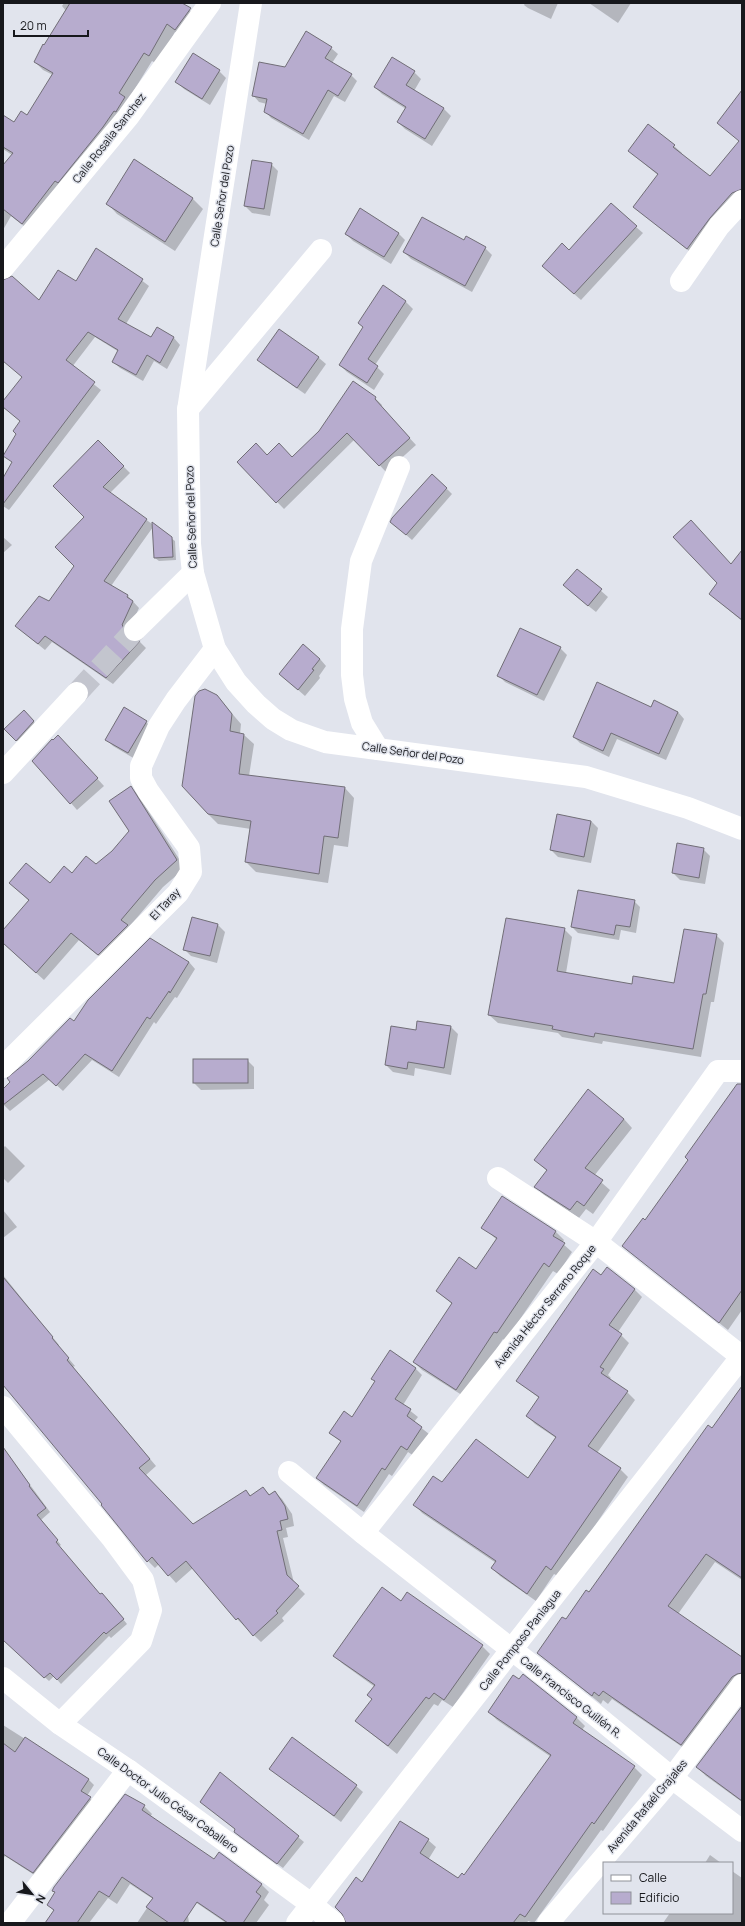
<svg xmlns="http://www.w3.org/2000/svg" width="745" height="1926" font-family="Manrope,sans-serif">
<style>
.shadow{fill:#0003}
.building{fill:#b7acce;stroke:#716e77}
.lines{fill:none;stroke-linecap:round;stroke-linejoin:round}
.minor-tunnel{stroke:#c3c5ce;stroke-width:22;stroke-dasharray:22 11;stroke-linecap:butt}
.minor{stroke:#fff;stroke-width:22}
.labels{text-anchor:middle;stroke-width:3;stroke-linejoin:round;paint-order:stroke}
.street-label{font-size:11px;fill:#17181c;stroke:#e1e4ed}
</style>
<rect width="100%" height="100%" fill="#e1e4ed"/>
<g class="shadow">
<path d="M64 3H181L198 17 184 37 175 32 157 64 152 61 128 100 30 231 11 216 3 230V167L12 155 3 149V116L14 123 27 117 53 75 43 70 35 62 66 11 62 6Z"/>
<path d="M525 3H558L551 19 528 8 524 5Z"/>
<path d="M589 3H631L618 23Z"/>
<path d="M331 48 338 54 332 63 351 75 357 81 345 102 334 96 309 140 271 118 265 111 267 104 259 102 253 95 285 69Z"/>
<path d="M393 59 414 72 421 79 414 91 444 109 451 116 432 146 405 129 398 122 406 109 382 94 375 87Z"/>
<path d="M219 71 226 78 210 105 184 89 177 82Z"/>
<path d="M742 96V200L695 256 635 206 659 176 629 151 674 146 682 153 681 155 711 178 740 141 718 122Z"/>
<path d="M271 164 278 171 270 216 252 213 245 206Z"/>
<path d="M192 198 203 209 175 251 117 214 107 203Z"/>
<path d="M636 227 643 233 581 300 550 273 569 251Z"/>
<path d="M398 233 405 240 391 264 353 241 346 234Z"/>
<path d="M464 241 485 248 492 255 472 292 411 259 404 252Z"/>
<path d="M97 249 115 260 149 286 126 324 152 338 157 329 174 338 180 345 167 369 154 361 143 381 120 368 113 362 119 352 95 337 72 367 101 390 9 510 3 506V480L13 463 5 456 17 434 21 422 3 406V403L23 378 5 362 3 337V281L39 301 77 282Z"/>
<path d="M383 287 406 302 413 309 375 365 384 374 374 390 347 372 340 365 364 327Z"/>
<path d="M280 330 319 358 326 364 305 394 266 367 259 360Z"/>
<path d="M375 398 382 405 381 407 416 445 386 472 355 439 284 509 238 462 267 456 292 458Z"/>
<path d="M98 441 130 473 110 493 175 541 176 560 159 561 155 558 153 527 111 586 128 596 139 608 128 632 129 640 131 643 140 642 146 648 113 684 52 642 45 650 23 632 50 602 75 566Z"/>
<path d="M447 489 452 494 412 540 397 527Z"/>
<path d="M3 537 12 545 3 553Z"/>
<path d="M742 556V621L710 594 732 565Z"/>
<path d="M577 570 608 597 596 612 571 592Z"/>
<path d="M560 648 567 655 544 701 505 682 498 675Z"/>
<path d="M320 659 326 666 319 676 320 678 305 696 280 674Z"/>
<path d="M217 696 241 724 240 734 244 735 254 744 249 776 345 788 354 798 348 847 334 845 328 883 256 872 246 862 251 829 218 824 208 814Z"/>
<path d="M655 702 678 712 684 719 666 760 617 739 609 757 580 743 574 737 652 708Z"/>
<path d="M24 712 37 725 19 743 6 729Z"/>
<path d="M146 722 153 729 135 759 113 746 106 739Z"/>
<path d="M65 743 104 786 77 810 71 803Z"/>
<path d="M131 787 138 795 185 868 163 887 129 927 106 962 79 940 44 980 3 943V931L29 901 10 883 50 884 96 865 113 852 130 831Z"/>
<path d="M591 821 598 828 591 863 558 857 551 850Z"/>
<path d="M703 849 710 856 705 884 680 880 673 873Z"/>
<path d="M634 901 640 907 636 933 621 930 619 940 578 933 572 927Z"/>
<path d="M192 918 218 925 225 932 217 963 191 956 184 949Z"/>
<path d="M564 929 572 937 566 973 633 985 675 984 716 935 724 943 714 1002H711L701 1057 603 1041 602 1044 562 1037 558 1033 498 1023 489 1015Z"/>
<path d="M189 962 195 969 177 998 175 997 156 1024 154 1022 119 1077 92 1060 63 1091 50 1079 10 1111 3 1104V1091L74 1023Z"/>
<path d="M418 1022 451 1027 458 1034 451 1075 415 1068 414 1076 393 1072 386 1065 417 1032Z"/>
<path d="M194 1060H247L254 1067V1089L201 1090 194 1083Z"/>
<path d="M742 1099V1310L728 1330 623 1246 646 1221Z"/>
<path d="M624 1119 632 1128 594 1176 610 1190 593 1214 586 1209 579 1218 544 1195 536 1187 547 1171 535 1160Z"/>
<path d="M5 1146 25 1166 8 1183 3 1178V1148Z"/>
<path d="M502 1198 556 1232 564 1240 562 1243 572 1252 558 1274 553 1271 505 1341 503 1339 465 1397 422 1370 414 1362 452 1304 437 1291 477 1271 497 1240 483 1227Z"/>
<path d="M3 1210 17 1227 3 1238Z"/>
<path d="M3 1275 59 1345 58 1346 75 1366 73 1367 156 1466 146 1475 193 1525 246 1491 251 1496 263 1488 270 1495 275 1492 282 1499 292 1514 294 1526 286 1528 288 1537 283 1538 294 1583 305 1594 282 1618 284 1621 261 1642 237 1619 193 1568 176 1583 159 1564 155 1568 148 1561 3 1378Z"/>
<path d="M601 1276 634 1289 642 1297 618 1332 629 1343 608 1375 611 1378 609 1380 627 1392 635 1400 597 1453 620 1469 628 1477 560 1577 554 1574 536 1601 500 1576 492 1568 496 1563 422 1513 415 1505 442 1484 528 1479 556 1438 535 1424 527 1416 539 1398 517 1381Z"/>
<path d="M415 1368 422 1375 403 1405 418 1417 414 1422 429 1434 414 1456 408 1452 392 1476 389 1474 364 1512 324 1485 317 1478 341 1442 330 1433 353 1418 376 1382 372 1378Z"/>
<path d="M742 1391V1580L715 1562 678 1614 742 1662V1685L691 1753 612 1699 608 1704 603 1700 601 1704 538 1653 589 1593Z"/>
<path d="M3 1448 50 1512 41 1520 61 1545 59 1546 100 1595 106 1598 127 1624 111 1638 109 1636 61 1684 54 1676 49 1681 3 1639Z"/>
<path d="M401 1602 482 1646 490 1654 453 1707 442 1700 438 1706 434 1704 397 1754 356 1721 373 1699 375 1687 343 1664 334 1656Z"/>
<path d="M523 1675 577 1718 585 1726 582 1730 634 1767 642 1775 603 1831 601 1830 534 1923 528 1921 527 1923H347L362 1883 428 1840 436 1847 428 1860 458 1879 465 1876 551 1757 497 1720 489 1712Z"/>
<path d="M742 1707V1802L706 1776 697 1767Z"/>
<path d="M3 1725 88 1779 94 1785 87 1796 97 1804 39 1878 5 1856 3 1859Z"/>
<path d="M271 1769 356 1786 363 1792 341 1822Z"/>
<path d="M201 1802 298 1837 304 1842 283 1868 240 1837 235 1832 236 1830Z"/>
<path d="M144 1806 152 1814 150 1817 215 1861 262 1885 269 1892 264 1900 269 1905 256 1923H226L185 1895 189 1923H137L153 1899 130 1884 117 1904 108 1898 89 1923H49L54 1911 48 1905 56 1893 53 1890Z"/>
<path d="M710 1855 721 1863H705Z"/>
<path d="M732 1871 742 1878V1923H663L670 1913H732Z"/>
</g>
<g class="building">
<path d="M70 3H182L191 8 175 30 167 24 149 56 144 53 119 93 125 97 117 110 116 112 114 111 103 127 58 183 55 181 22 224 3 209V165L13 153 3 147V115L14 122 21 111 27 115 53 73 34 62 43 44 44 45Z"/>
<path d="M306 31 332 47 325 58 352 74 338 96 328 90 303 134 264 112 267 99 252 96 259 62 285 67Z"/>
<path d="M193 53 220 70 202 99 175 82Z"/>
<path d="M392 57 415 71 406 85 444 108 425 139 397 122 406 107 374 87Z"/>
<path d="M742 90V189L732 193 710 218 687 249 633 207 658 174 628 151 648 124 675 145 673 147 710 176 739 141 717 123Z"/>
<path d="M134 159 193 198 165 242 106 204Z"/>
<path d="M252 160 272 163 264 209 244 206Z"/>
<path d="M611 203 637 226 574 294 542 266 562 243 569 250Z"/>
<path d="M360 208 399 233 384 257 345 234Z"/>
<path d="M422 217 464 240 466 236 486 247 465 286 403 252Z"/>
<path d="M96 248 143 279 118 319 151 337 157 327 174 337 160 363 147 355 136 375 112 362 118 350 88 332 66 360 95 382 3 504V478L12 462 3 456 16 434 13 431 20 421 3 407V401L22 377 3 361V280L12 276 39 300 58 270 76 281Z"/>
<path d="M383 285 406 301 368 359 378 366 367 383 339 365 363 327 358 323Z"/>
<path d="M279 329 319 357 297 388 257 360Z"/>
<path d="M353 381 376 397 375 399 410 438 379 466 347 433 276 503 237 462 256 443 267 455 279 443 292 457 319 431Z"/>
<path d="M98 440 124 466 103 487 147 519 104 581 128 595 127 597 133 601 122 625 123 626V633L126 638 131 642 140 641 106 678 45 636 38 644 15 626 39 596 49 601 74 566 55 547 84 517 53 486Z"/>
<path d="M432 474 447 488 406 535 390 522 392 518Z"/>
<path d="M691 520 731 564 742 550V620L709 594 717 583 673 537Z"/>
<path d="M152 522 172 537 173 557 154 558Z"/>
<path d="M577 569 602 589 588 606 563 585Z"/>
<path d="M520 628 561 647 537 695 497 676Z"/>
<path d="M303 644 320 659 312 669 314 670 298 690 279 674Z"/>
<path d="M597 682 651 707 654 700 678 712 659 754 611 733 603 751 573 737Z"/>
<path d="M205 689 217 695 232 714 230 731 244 734 239 774 345 787 338 838 324 836 319 874 245 862 251 821 208 814 182 786 195 696 199 691Z"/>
<path d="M124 707 147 721 128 753 105 740Z"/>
<path d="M24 710 34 721 16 741 4 729Z"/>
<path d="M58 735 98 778 70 804 32 761 52 739 53 740Z"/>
<path d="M131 786 177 860 155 880 121 920 128 925 98 955 71 933 36 973 3 943V930L29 900 9 883 26 863 50 883 64 866 72 873 86 856 96 864 112 851 129 831 109 801Z"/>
<path d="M557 814 591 821 584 857 550 850Z"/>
<path d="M677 843 704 848 699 878 672 873Z"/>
<path d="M578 890 635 900 630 927 616 925 614 935 571 927Z"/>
<path d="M192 917 218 924 210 956 183 950Z"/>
<path d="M506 918 565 928 557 971 632 984 633 976 674 983 684 929 717 934 706 994H703L693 1049 595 1033 594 1037 552 1029 553 1026 488 1015Z"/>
<path d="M150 938 189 962 170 993 169 991 150 1019 147 1017 112 1071 85 1054 56 1086 43 1074 3 1105V1089L10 1082 7 1078 28 1061 70 1018 74 1021 88 1000Z"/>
<path d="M417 1021 451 1026 444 1068 408 1062 407 1069 385 1065 391 1026 416 1030Z"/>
<rect x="193" y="1059" width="55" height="24"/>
<path d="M737 1084H742V1290L719 1323 622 1246 643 1218 645 1220 688 1160 685 1157Z"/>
<path d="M588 1089 624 1119 585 1168 603 1180 584 1206 577 1201 570 1210 534 1187 547 1170 534 1160Z"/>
<path d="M502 1196 556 1231 553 1236 565 1243 549 1267 544 1263 497 1333 494 1332 456 1390 413 1362 452 1303 436 1291 459 1257 476 1269 497 1238 481 1228Z"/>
<path d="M607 1267 635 1289 609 1325 622 1334 600 1367 604 1369 601 1373 628 1391 588 1446 621 1468 551 1570 546 1566 527 1594 491 1568 496 1561 413 1505 433 1476 442 1482 476 1439 528 1478 556 1437 526 1416 539 1397 516 1381 593 1269 601 1275Z"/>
<path d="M3 1277 53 1337 52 1338 69 1358 67 1360 150 1459 139 1468 193 1524 246 1490 250 1496 263 1487 269 1495 275 1491 285 1506 288 1519 280 1521 282 1530 277 1531 287 1575 299 1586 276 1611 278 1613 253 1636 238 1618 236 1620 186 1561 168 1576 152 1557 147 1562 101 1505 102 1504 3 1385Z"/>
<path d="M390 1350 416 1368 395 1399 411 1409 407 1416 422 1427 407 1450 401 1446 385 1470 382 1468 357 1506 316 1478 341 1441 329 1433 344 1411 352 1417 375 1381 371 1379Z"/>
<path d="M742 1386V1578L706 1554 668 1606 742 1657V1673L737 1674 732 1677 681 1745 603 1691 599 1696 594 1692 592 1696 537 1653 562 1617 566 1619 586 1590 589 1592 708 1425 712 1428Z"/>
<path d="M3 1447 30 1485 29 1486 46 1508 37 1515 58 1540 56 1542 100 1594 102 1593 124 1619 106 1634 104 1632 57 1680 50 1673 44 1678 3 1640Z"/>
<path d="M382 1587 401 1601 407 1592 483 1645 444 1700 434 1693 429 1699 426 1697 388 1746 355 1721 372 1699 367 1695 375 1685 333 1656Z"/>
<path d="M523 1674 577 1717 573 1723 635 1766 594 1824 592 1822 525 1917 520 1914 513 1923H346L342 1914 335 1907 356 1877 362 1882 400 1821 429 1839 420 1853 458 1878 462 1873 464 1875 551 1755 488 1712 513 1675 519 1679Z"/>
<path d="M742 1706V1801L696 1767Z"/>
<path d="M25 1737 89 1779 81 1791 91 1797 33 1873 3 1854V1743L15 1752Z"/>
<path d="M292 1737 357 1785 334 1816 269 1769Z"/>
<path d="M220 1772 299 1836 277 1864 234 1832 235 1829 200 1802Z"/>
<path d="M125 1794 145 1805 142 1810 214 1859 219 1852 262 1884 256 1892 261 1896 243 1923H228L197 1902 183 1923H169L146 1907 153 1898 122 1877 109 1897 99 1891 77 1923H45L54 1910 47 1905 55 1892 52 1891 54 1887Z"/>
</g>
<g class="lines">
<path class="minor-tunnel" d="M77 693 135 630"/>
<g class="minor">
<path d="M251 3 188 410 190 544 193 573 215 649 236 682 256 704 273 719 291 730 325 742 586 777 688 808 742 829"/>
<path d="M3 268 128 117 210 3"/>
<path d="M681 281 719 226 742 201"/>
<path d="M188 409 321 250"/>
<path d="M135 630 193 573"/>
<path d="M378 749 362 723 355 699 352 675V629L361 561 399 467"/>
<path d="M3 773 77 693"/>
<path d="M3 1067 178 893 191 872 189 848 148 791 141 778V766L159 726 176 700 215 649"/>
<path d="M498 1178 596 1242 742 1357"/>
<path d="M3 1407 112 1538 143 1580 151 1610 141 1641 60 1724"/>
<path d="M289 1472 363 1533 594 1714 672 1778 742 1831"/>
<path d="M363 1533 596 1242 718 1071H742"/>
<path d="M3 1678 60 1724 128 1770 311 1904 334 1923"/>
<path d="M10 1923 128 1770"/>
<path d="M297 1923 742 1356"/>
<path d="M548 1923 672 1778 742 1685"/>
</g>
</g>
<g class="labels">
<g class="street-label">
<text transform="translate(109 138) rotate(-52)" y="4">Calle Rosalia Sanchez</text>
<text transform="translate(222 196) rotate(-81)" y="4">Calle Señor del Pozo</text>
<text transform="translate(191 517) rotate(-92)" y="4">Calle Señor del Pozo</text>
<text transform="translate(413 753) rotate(8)" y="4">Calle Señor del Pozo</text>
<text transform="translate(165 904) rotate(-47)" y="4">El Taray</text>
<text transform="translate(545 1306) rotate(-51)" y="4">Avenida Héctor Serrano Roque</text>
<text transform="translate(520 1640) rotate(-52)" y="4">Calle Pomposo Paniagua</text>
<text transform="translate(571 1697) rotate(38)" y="4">Calle Francisco Guillén R.</text>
<text transform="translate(168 1800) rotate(36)" y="4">Calle Doctor Julio César Caballero</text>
<text transform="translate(647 1806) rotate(-50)" y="4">Avenida Rafaél Grajales</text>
</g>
</g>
<rect width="745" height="1926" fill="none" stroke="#17181c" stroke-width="8"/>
<rect x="603" y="1862" width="130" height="52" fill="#e1e4ed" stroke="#909299"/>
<rect x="611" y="1875" width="20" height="6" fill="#ffffff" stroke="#909299"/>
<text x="639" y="1882" font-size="12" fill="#17181c">Calle</text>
<rect x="611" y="1892" width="20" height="12" fill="#b7acce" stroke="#909299"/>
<text x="639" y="1902" font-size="12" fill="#17181c">Edificio</text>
<g transform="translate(32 1894) rotate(120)" stroke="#e1e4ed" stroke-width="3" paint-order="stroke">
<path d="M0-3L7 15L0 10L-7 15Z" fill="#17181c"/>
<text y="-6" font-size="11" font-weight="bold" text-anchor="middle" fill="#17181c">N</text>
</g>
<path d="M14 30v6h74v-6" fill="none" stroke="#17181c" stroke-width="2"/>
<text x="20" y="30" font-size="12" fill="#17181c" stroke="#e1e4ed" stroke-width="3" paint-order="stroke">20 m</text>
</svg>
